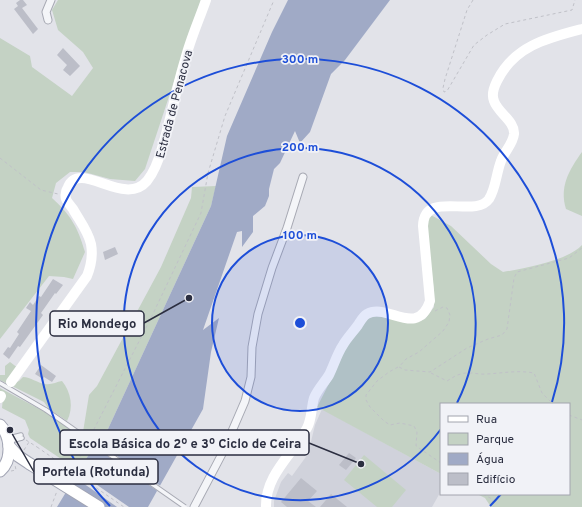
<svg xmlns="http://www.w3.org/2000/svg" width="582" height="507" font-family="Overpass,sans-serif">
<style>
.built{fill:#d0d2db}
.green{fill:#c4d2c4}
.water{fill:#a0aac6}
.pier{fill:#e2e3e9}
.building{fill:#bcbec8}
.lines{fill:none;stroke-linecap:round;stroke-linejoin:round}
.lane-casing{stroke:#a7a9b3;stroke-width:5.5}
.street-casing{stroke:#a7a9b3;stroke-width:9}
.primary-casing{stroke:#a2a5b4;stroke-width:13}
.path{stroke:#c0c1c8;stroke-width:1;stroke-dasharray:3 3;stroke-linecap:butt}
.lane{stroke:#f4f5f8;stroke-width:3.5}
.street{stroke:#f4f5f8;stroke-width:7}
.secondary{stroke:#fff;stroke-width:10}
.primary{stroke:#fff;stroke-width:11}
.lane-bridge-casing{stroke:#a7a9b3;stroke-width:5.5;stroke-linecap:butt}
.primary-bridge-casing{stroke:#a2a5b4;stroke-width:13;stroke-linecap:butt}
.path-bridge{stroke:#c0c1c8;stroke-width:1;stroke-dasharray:3 3;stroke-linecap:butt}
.lane-bridge{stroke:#f4f5f8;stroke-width:3.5}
.primary-bridge{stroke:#fff;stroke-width:11}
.ring{fill:none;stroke:#1d4ed8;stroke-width:2}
.labels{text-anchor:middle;stroke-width:3.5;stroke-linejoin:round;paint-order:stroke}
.street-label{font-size:12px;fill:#2b2e40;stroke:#f1f2f7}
.centre{fill:#1d4ed8;stroke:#f1f2f7;stroke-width:2}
.ring-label{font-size:12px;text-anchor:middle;font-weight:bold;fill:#1d4ed8;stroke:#f1f2f7;stroke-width:3.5;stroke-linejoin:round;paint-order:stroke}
.leader{fill:none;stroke:#2b2e40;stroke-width:1.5}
.callout-dot{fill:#2b2e40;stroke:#f1f2f7;stroke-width:1.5}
.callout{fill:#f1f2f7;stroke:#2b2e40;stroke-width:1.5}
.callout-label{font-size:13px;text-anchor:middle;font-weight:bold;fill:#2b2e40}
</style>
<rect width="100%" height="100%" fill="#e2e3e9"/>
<path class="built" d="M322 409 441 474V491L432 507H274V501L281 482 288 473 292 476 308 454 315 425Z"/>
<g class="green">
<path d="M58 0H201L145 169 135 181 110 179 84 172H70L56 183 52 198C71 215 78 228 85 252L73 279 64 277 49 276 0 339V38L30 56 32 67 72 96 93 68 83 52 58 30 52 10Z"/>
<path d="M582 152V216L566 209C559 187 569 170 582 152Z"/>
<path d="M216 186 211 206 108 429 97 442 83 432 89 395 97 386 161 267 191 198 192 187Z"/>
<path d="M429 214 451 226 491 264 503 272C523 269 569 260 582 245V507H491L485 498 477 494H569V404H441V474L317 407 335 372 345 347 370 316 382 317 412 323 425 319 434 307V291L426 227Z"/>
<path d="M10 362 18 368 14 383 19 381 23 377C31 377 37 383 45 384 52 385 56 382 62 381 71 392 74 408 67 421L48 408 44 402 0 380V375H5V366Z"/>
<path d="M0 388 45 412 94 446 79 471 30 438 28 434 29 430 25 420 2 408 3 397 0 395Z"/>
<path d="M364 455 406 490 392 507H377L344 480Z"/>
</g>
<path class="water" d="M288 0H390L345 60 331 74 310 132 300 143 295 131 280 163 274 169 269 189V196L265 206 253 216V232L242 247V231L237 232 203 330 219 318 211 352 203 409 148 507H57L94 446 108 429 211 206 227 136 272 32Z"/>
<g class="pier">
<path d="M95 441 162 487 159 492 92 445Z"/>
<path d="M77 471 129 507H117L73 476Z"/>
</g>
<g class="building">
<path d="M20 0H23L27 5 22 8 38 29 33 34 14 9 18 6 16 3Z"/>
<path d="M63 48 80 66 70 76 63 70 67 65 57 55Z"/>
<path d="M115 247 118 254 105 260 103 252Z"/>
<path d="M53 279 63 285 56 294 55 293 41 313 43 315 20 347 18 346 9 359 3 354 8 347 10 348 19 334 17 332 31 311 26 308 30 302 33 305 39 296 41 297Z"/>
<path d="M41 365 56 376 52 382 44 377 43 379 35 374Z"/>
<path d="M349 453 356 458 346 470 339 465Z"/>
<path d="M301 478 317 491 308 501 316 507H287L281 502Z"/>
<path d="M331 494 347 507H320Z"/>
</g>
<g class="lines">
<defs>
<g id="lane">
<path d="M0 383 46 410"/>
<path d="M9 438 21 435"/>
<path d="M10 441 22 438"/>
</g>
<g id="street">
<path d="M48 20 46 12 51 0"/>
<path d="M194 507 223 452 245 401 251 377 252 347 258 314 272 268 287 228 303 177"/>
</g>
<g id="primary">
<path d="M0 425C11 436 13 460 0 471"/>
<path d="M9 446 18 456 30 464"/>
</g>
</defs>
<use href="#lane" class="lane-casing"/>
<use href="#street" class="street-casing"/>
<use href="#primary" class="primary-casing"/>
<g class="path">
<path d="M473 0 467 10 445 79 443 88 444 92 447 91 474 45 487 35 505 24 572 10 575 0"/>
<path d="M0 158 41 190 58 194"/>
<path d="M435 311 443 307 447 308 450 315 449 322 443 331 419 352 406 359 399 367 405 370 430 372 467 348 488 339 502 335 507 329 514 278 517 272 569 258 582 248"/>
<path d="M398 367 389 372 377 381 366 395V400L370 407 384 421 390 425 400 423 414 426 417 432 416 446 441 463"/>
<path d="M431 373 447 381C452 378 456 375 461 374 470 371 478 375 487 374 503 373 518 370 534 373L542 393 553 404"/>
<path d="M569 415 582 420"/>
<path d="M91 435 150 320 201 213 208 173 225 116 274 0"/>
<path d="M26 440 37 447"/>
<path d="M24 450 29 442"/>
<path d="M11 471 16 470 15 465"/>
<path d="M66 476 78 461 87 443"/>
<path d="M483 494 492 499 494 507"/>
<path d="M51 507 57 491"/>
</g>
<use href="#lane" class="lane"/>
<use href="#street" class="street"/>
<g class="secondary">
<path d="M11 382 87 276C91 266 93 255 91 244 88 231 79 220 73 209 71 206 67 202 66 199 65 195 66 190 68 187 80 159 124 208 147 181 155 171 159 159 162 148 171 119 176 89 185 60 190 40 199 20 206 0"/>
<path d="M0 398 1 396"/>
<path d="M266 507C265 475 293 454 307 428 312 419 311 408 314 398 317 390 324 383 329 375 334 365 337 354 343 345 347 338 353 332 358 325 360 322 363 316 367 314 387 302 417 339 430 301L423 226C424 189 475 219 489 199 496 188 496 174 501 161 504 152 513 144 514 134 515 121 498 113 494 101 491 94 494 87 497 81 514 46 547 38 582 29"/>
</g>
<use href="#primary" class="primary"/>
<defs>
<path id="lane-bridge" d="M46 410 185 507"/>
<path id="primary-bridge" d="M30 464 99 507"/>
</defs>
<use href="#lane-bridge" class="lane-bridge-casing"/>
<use href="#primary-bridge" class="primary-bridge-casing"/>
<path class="path-bridge" d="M37 447 124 507"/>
<use href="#lane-bridge" class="lane-bridge"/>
<use href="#primary-bridge" class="primary-bridge"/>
</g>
<circle cx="300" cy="323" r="88" fill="#1d4ed8" fill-opacity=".12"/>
<g class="ring">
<circle cx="300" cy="323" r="88"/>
<path d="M441 429A176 176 0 1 1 457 403"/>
<path d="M501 494A264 264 0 0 1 490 506M110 506A264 264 0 1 1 552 402"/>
</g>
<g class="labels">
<g class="street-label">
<text transform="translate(174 104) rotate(-75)" y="4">Estrada de Penacova</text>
</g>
</g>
<circle cx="300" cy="323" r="6" class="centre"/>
<g class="ring-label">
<text x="300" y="63">300 m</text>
<text x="300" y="151">200 m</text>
<text x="300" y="239">100 m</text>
</g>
<path class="leader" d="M189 298L144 323M361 464L309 443M10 430L34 472"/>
<g class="callout-dot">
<circle cx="189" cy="298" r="4"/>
<circle cx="361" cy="464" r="4"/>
<circle cx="10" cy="430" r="4"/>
</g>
<g class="callout">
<rect x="50" y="311" width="94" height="25" rx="4"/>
<rect x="60" y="430" width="249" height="25" rx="4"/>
<rect x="34" y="459" width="124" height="25" rx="4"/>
</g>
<g class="callout-label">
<text x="97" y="328">Rio Mondego</text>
<text x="185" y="448">Escola Básica do 2º e 3º Ciclo de Ceira</text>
<text x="96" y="476">Portela (Rotunda)</text>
</g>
<rect x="440" y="403" width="130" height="92" fill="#f1f2f7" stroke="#a2a4ae"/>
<rect x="448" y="416" width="20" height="6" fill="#ffffff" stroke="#a2a4ae"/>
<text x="476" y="423" font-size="12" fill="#2b2e40">Rua</text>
<rect x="448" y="433" width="20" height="12" fill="#c4d2c4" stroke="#a2a4ae"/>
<text x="476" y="443" font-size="12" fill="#2b2e40">Parque</text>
<rect x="448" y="453" width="20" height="12" fill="#a0aac6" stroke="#a2a4ae"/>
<text x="476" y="463" font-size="12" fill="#2b2e40">Água</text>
<rect x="448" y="473" width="20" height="12" fill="#bcbec8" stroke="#a2a4ae"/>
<text x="476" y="483" font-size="12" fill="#2b2e40">Edifício</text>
</svg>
